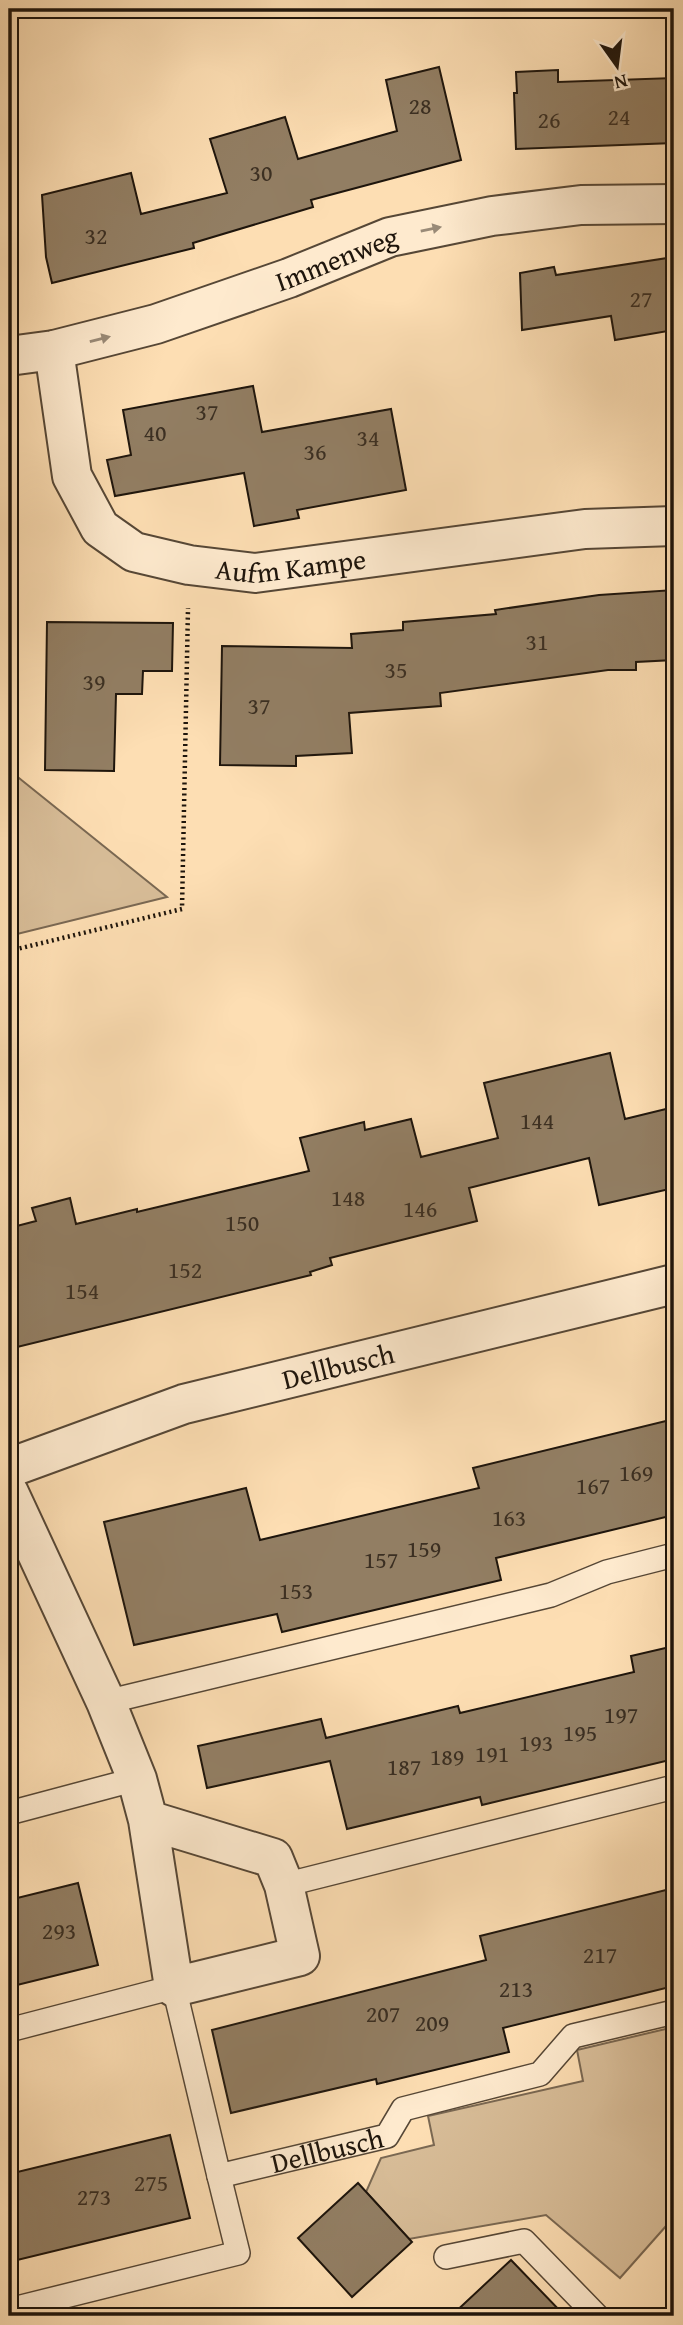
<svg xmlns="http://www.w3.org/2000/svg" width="683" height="2325" font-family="'Gentium Book Plus',serif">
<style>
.green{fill:#d7bc97;stroke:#7a6852;stroke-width:2}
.building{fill:#927e63;stroke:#1e150c;stroke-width:2}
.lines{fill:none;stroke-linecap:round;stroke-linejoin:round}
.service-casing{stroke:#564736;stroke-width:26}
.minor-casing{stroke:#564736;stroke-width:42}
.path{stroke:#1e150c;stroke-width:4.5;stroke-dasharray:2 3.5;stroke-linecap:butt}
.service{stroke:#feeace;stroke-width:23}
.minor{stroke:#feeace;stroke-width:38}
.oneway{fill:#998a77}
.labels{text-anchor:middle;stroke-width:5;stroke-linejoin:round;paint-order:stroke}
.number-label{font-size:24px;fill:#3b2f22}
.street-label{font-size:28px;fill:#1e150c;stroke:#feeace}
</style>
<rect width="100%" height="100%" fill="#fddeb3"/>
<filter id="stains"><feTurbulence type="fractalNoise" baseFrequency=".00286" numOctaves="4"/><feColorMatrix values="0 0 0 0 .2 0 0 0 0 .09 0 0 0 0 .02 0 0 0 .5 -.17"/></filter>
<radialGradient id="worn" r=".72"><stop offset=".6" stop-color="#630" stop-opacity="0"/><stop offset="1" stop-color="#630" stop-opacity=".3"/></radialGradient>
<g class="green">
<path d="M9 770 167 897 9 936Z"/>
<path d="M674 2027V2217L620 2278 546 2215 409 2239 366 2192 381 2158 434 2145 428 2116 583 2081 577 2050Z"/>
</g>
<g class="building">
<path d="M439 67 461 160 311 200 313 207 193 243 194 248 52 283 46 257 42 195 131 173 141 214 227 193 210 139 285 117 298 159 397 131 386 80Z"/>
<path d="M558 70V82L674 78V143L516 149 514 93H517L516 72Z"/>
<path d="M674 257V330L615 340 611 316 522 330 520 273 554 267 556 275Z"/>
<path d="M253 386 262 432 391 409 406 490 297 510 299 518 254 526 244 473 115 496 107 460 131 455 123 410Z"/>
<path d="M674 590V660L636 662V670H608L440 693 441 706 349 713 352 753 296 756V766L220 765 222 646 352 648 351 634 403 630V622L496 614 495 610 599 595Z"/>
<path d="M47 622 173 623 172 671H143L142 694H116L114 771 45 770Z"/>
<path d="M610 1053 625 1119 674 1107V1188L599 1205 589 1158 469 1188 477 1221 330 1258 332 1265 310 1272 311 1275 9 1349V1228L36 1221 32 1208 70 1198 76 1224 137 1209V1212L309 1171 300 1138 364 1122 365 1130 411 1119 421 1157 498 1138 484 1083Z"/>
<path d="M674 1419V1515L496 1558 501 1580 282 1632 277 1614 134 1645 104 1522 246 1488 260 1540 479 1488 473 1468Z"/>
<path d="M674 1646V1759L482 1805 480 1797 347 1829 330 1761 207 1788 198 1746 321 1719 326 1738 458 1706 460 1713 634 1672 631 1656Z"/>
<path d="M78 1883 98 1965 9 1987V1900Z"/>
<path d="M674 1888V1986L503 2028 509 2052 377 2084 376 2079 231 2113 212 2030 486 1960 480 1936Z"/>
<path d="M170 2135 190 2218 9 2262V2174Z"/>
<path d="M358 2183 412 2242 352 2297 298 2238Z"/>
<path d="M511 2260 565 2316H451Z"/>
</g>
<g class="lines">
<defs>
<g id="service">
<path d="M106 1702 551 1595 607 1572 674 1555"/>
<path d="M9 1813 137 1779"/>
<path d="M284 1885 674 1787"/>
<path id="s1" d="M9 2030 174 1987 219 2176 387 2136 403 2109 540 2074 573 2036 674 2012"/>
<path d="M446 2257 524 2241 597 2316"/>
<path d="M9 2310 238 2253 219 2176"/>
</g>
<g id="minor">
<path id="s2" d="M54 350 72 476 100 528 134 552 189 565 255 573 585 529 674 526"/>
<path id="s3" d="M9 356 54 350 156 324 289 278 390 237 492 216 581 205 674 204"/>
<path id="s4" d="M9 1468 184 1404 674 1284"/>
<path d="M9 1493 106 1702 137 1779 148 1820 174 1987 300 1956 284 1885 273 1858 148 1820"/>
</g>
</defs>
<use href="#service" class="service-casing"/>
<use href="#minor" class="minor-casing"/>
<g class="path">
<path d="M9 79 10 9"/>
<path d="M9 158 15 309"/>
<path d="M9 951 182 909 188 608"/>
</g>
<use href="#service" class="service"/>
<use href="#minor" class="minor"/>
</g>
<defs><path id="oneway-solid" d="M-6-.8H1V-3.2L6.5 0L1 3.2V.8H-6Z" transform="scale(1.75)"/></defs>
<g class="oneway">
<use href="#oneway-solid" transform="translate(431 229) rotate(-12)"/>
<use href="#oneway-solid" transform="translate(100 339) rotate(-14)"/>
</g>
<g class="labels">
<g class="number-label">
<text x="420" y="114">28</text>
<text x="619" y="125">24</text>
<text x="549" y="128">26</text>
<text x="261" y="181">30</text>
<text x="96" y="244">32</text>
<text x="641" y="307">27</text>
<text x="207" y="420">37</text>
<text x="155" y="441">40</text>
<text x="368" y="446">34</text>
<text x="315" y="460">36</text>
<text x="537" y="650">31</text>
<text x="396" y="678">35</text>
<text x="94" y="690">39</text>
<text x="259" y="714">37</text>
<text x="537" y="1129">144</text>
<text x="348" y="1206">148</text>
<text x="420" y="1217">146</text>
<text x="242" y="1231">150</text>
<text x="185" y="1278">152</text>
<text x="82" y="1299">154</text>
<text x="636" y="1481">169</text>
<text x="593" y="1494">167</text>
<text x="509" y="1526">163</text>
<text x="424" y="1557">159</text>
<text x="381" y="1568">157</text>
<text x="296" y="1599">153</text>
<text x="621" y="1723">197</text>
<text x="580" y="1741">195</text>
<text x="536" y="1751">193</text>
<text x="492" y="1762">191</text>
<text x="447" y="1765">189</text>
<text x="404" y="1775">187</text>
<text x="59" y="1939">293</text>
<text x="600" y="1963">217</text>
<text x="516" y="1997">213</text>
<text x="383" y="2022">207</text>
<text x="432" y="2031">209</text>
<text x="151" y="2191">275</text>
<text x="94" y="2205">273</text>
</g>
<g class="street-label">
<text dy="10" stroke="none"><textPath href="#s3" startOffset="343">Immenweg</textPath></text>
<text dy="10" stroke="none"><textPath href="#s2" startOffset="387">Aufm Kampe</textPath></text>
<text dy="10" stroke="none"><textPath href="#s4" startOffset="345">Dellbusch</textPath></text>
<text dy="10" stroke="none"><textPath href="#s1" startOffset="476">Dellbusch</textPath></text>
</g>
</g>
<rect width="683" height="2325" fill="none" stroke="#fddeb3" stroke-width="35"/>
<rect x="10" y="10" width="662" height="2304" fill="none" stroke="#1e150c" stroke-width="3.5"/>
<rect x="18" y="18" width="648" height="2290" fill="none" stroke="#1e150c" stroke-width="2"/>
<g transform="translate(617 66) rotate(166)" stroke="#feeace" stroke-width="5" paint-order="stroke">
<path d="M0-5L12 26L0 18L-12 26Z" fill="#1e150c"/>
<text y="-10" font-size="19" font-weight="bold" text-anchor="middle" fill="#1e150c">N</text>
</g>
<rect width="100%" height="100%" filter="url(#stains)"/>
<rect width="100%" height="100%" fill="url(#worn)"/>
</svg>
